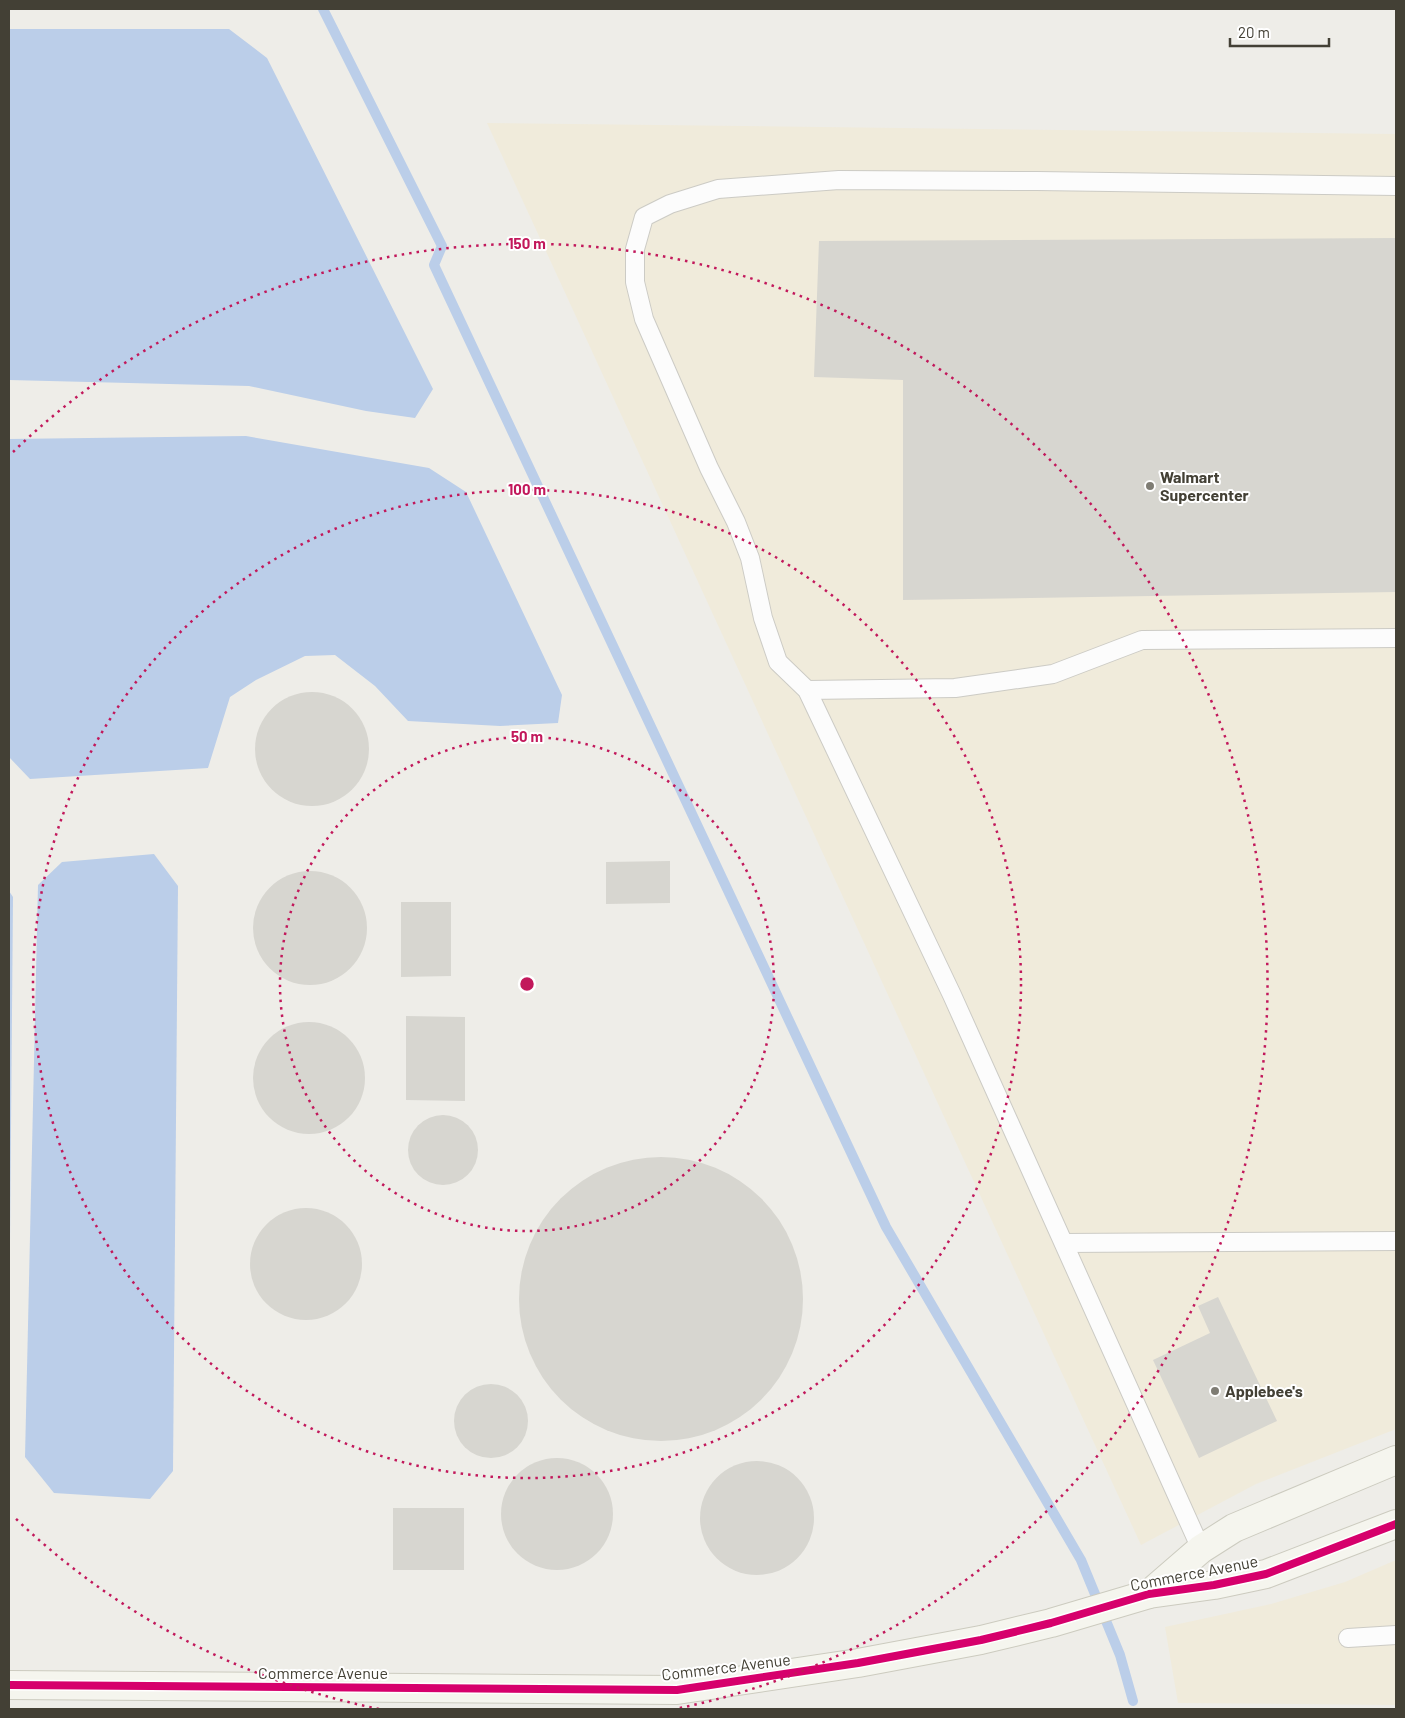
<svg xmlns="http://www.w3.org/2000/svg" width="1405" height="1718" font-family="Barlow,sans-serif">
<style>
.commercial{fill:#f0ebdb}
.water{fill:#bbcee9}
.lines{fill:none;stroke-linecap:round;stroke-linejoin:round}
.stream{stroke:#bbcee9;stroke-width:10}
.building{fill:#d7d6d0}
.lane-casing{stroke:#cccbc5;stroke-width:20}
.secondary-casing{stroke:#cccbbf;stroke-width:30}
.lane{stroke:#fcfcfc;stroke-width:18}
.secondary{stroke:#f5f5ee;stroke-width:28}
.cycleway-casing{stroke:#fff;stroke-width:11}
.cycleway{stroke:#d6006c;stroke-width:8}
.ring{fill:none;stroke:#c2185b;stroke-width:2.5;stroke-dasharray:2.5 5}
.poi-dot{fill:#7f7d74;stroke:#fff;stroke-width:2}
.labels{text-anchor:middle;stroke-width:4;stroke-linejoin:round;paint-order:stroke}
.poi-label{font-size:16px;font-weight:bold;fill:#434035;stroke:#fff;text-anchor:start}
.street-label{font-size:16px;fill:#434035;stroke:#fff}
.centre{fill:#c2185b;stroke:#fff;stroke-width:2.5}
.ring-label{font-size:15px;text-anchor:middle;font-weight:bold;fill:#c2185b;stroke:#fff;stroke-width:4;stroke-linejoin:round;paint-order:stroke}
</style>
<rect width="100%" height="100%" fill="#eeede8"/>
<g class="commercial">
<path d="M487 123 1396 134V1429L1256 1484 1141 1545Z"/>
<path d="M1396 1560V1705L1178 1703 1165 1627 1271 1604 1345 1582Z"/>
</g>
<g class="water">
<path d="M9 29H229L267 58 433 389 415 418 366 411 249 386 9 380Z"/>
<path d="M246 436 429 468 466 492 562 695 558 723 500 726 408 721 375 686 335 655 305 656 256 680 230 697 208 768 30 779 9 757V439Z"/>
<path d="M154 854 178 886 173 1471 150 1499 54 1493 25 1457 38 885 62 862Z"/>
<path d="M9 891 13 897 9 1360Z"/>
</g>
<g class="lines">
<path class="stream" d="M323 9 442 246 434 265 886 1227 1081 1560 1120 1655 1133 1701"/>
</g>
<g class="building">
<path d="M1396 238V592L903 600V380L814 377 819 241Z"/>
<circle cx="312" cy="749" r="57"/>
<path d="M670 861V903L606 904V862Z"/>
<circle cx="310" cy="928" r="57"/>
<path d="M401 902H451V976L401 977Z"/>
<path d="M406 1016 465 1017V1101L406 1100Z"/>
<circle cx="309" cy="1078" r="56"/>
<circle cx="443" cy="1150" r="35"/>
<circle cx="661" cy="1299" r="142"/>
<circle cx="306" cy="1264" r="56"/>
<path d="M1218 1297 1277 1421 1199 1458 1153 1360 1210 1333 1198 1306Z"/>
<circle cx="491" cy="1421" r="37"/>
<circle cx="557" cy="1514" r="56"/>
<circle cx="757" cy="1518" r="57"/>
<rect x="393" y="1508" width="71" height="62"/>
</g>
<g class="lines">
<defs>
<g id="lane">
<path d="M807 690 955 688 1053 674 1142 640 1396 638"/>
<path d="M1064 1243 1396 1241"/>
<path d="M1201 1549 952 995 807 690 778 662 763 618 750 558 736 522 709 468 644 319 635 282V249L644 217 670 204 718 189 839 180 1037 181 1396 186"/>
<path d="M1348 1638 1396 1635"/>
</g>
<g id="secondary">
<path d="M1149 1594 1201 1549 1234 1528 1396 1460"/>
<path d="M9 1685 677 1690 858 1663 981 1640 1051 1623 1149 1594 1214 1585 1266 1574 1396 1524"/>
</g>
</defs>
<use href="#lane" class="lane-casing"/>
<use href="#secondary" class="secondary-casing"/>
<use href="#lane" class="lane"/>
<use href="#secondary" class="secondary"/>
<defs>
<path id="cycleway" d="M9 1685 677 1690 858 1663 981 1640 1051 1623 1149 1594 1214 1585 1266 1574 1396 1524"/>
</defs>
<use href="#cycleway" class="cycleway-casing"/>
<use href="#cycleway" class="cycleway"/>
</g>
<g class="ring">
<circle cx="527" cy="984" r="247"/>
<circle cx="527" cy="984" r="494"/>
<path d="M379 1709A740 740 0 0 1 13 1516M13 452A740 740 0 1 1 675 1709"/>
</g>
<g class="poi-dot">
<circle cx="1150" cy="486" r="5"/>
<circle cx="1215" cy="1391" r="5"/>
</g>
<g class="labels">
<g class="poi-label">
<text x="1160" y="483">Walmart<tspan x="1160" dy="18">Supercenter</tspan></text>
<text x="1225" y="1397">Applebee's</text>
</g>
<g class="street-label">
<text transform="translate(1194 1573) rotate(-11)" y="6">Commerce Avenue</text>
<text transform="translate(726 1667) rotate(-7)" y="6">Commerce Avenue</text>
<text x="323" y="1679">Commerce Avenue</text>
</g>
</g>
<circle cx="527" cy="984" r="8" class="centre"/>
<g class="ring-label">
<text x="527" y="249">150 m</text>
<text x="527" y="495">100 m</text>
<text x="527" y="742">50 m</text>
</g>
<rect width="1405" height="1718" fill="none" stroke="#434035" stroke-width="20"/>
<path d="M1230 38v8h99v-8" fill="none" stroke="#434035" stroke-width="2.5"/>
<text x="1238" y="38" font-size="15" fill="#434035" stroke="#ffffff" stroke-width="4" paint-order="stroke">20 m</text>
</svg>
